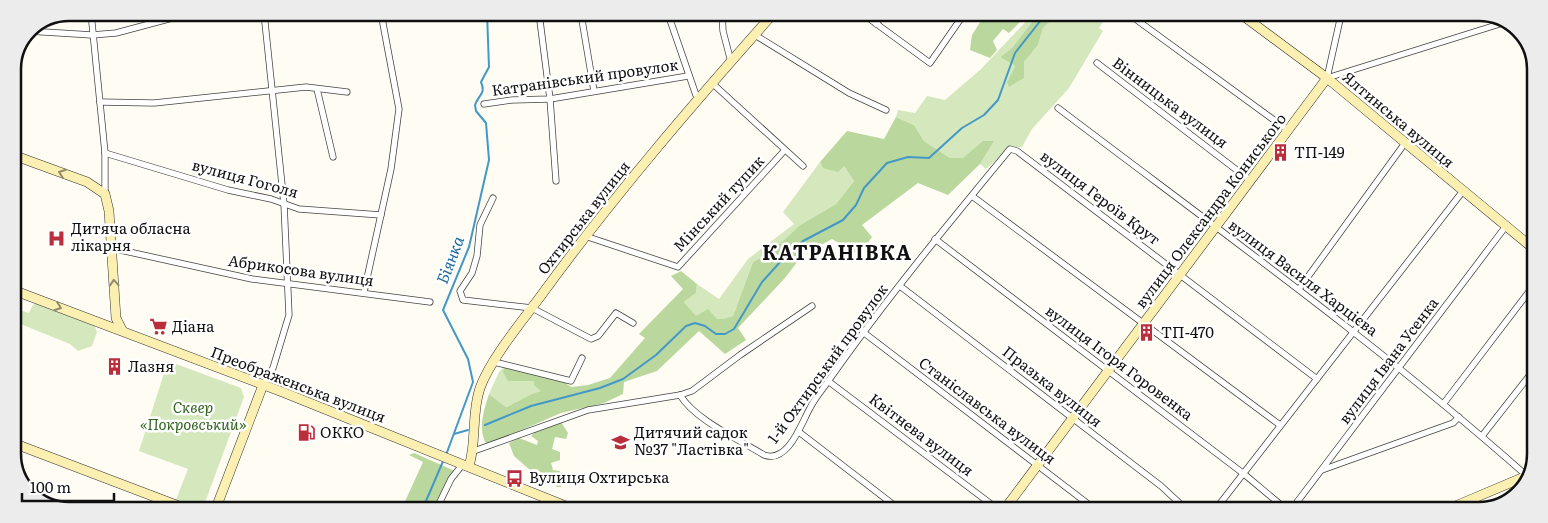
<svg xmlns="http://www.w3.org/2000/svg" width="1548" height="523" font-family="Literata,serif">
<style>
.green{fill:#d5e8bd}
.forest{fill:#bad89d}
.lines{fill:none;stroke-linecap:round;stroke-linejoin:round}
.stream{stroke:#4498c7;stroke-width:2}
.street-casing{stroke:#434343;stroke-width:7}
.secondary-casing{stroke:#323232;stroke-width:10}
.street{stroke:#fff;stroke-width:5.5}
.secondary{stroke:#fbf0b2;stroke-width:9}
.oneway{stroke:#918b69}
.labels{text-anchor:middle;stroke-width:5;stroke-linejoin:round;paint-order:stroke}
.street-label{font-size:15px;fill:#101010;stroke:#fff}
.poi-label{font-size:15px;fill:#101010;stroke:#fff;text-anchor:start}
.park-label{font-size:15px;font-style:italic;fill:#336522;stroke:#fff}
.water-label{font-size:16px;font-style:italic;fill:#1e6a9d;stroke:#fff}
.district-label{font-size:20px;font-weight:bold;letter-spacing:1px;fill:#101010;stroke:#fff}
.rim{fill:none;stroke:#101010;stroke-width:2.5}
</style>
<rect width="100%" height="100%" fill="#fefcf3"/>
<g class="green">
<path d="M1033 14H1038L1012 48 1000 57 1015 66 1007 82 1038 45 1043 28 1054 18 1051 15H1107L1099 28 1103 31 1069 88 1032 129 1022 147H1010L986 169 980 164 993 142H983L963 158H950L924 141 914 125 896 117 898 110 915 113 927 96 945 100 981 69Z"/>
<path d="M820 162 823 168 844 166 854 181 836 204 800 225 771 252 753 262 733 316 724 320 696 317 684 302 696 293 697 284 719 299 748 259 794 224 783 212Z"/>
<path d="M37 303 94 325 97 332 92 346 78 351 70 344 13 321V308L29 313 33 305Z"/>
<path d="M168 361 241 388 244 397 203 508H191L175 502 188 469 139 451Z"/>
<path d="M505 366 534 381 541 391C528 394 518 402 506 407L489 394 499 372Z"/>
</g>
<g class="forest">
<path d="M997 14H1015L1022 20 1009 33 1003 29 993 41 997 50 990 58 970 50 972 35 984 16Z"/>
<path d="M1038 14 1051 15 1054 18 1043 28 1038 45 1024 62V78L1009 87 1007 82 1015 66 1000 57 1012 48Z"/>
<path d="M896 117 914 125 924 141 950 158H963L983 141H994L980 164 948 195 918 183 862 225 872 237 859 255 832 239 823 244 816 243 804 253 785 278 738 328 746 340 725 354 699 331 657 371 624 382 623 394 604 403 561 413 487 445C477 430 484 410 489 394L506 407C518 402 528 394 541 391L534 385V381H508L503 372 505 366 564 382 571 387 588 385 610 378 645 338 639 334 683 289 671 276 681 271 697 284 696 293 684 302 696 316 708 309 717 319H724L733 316 753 262 771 252 800 225 836 204 854 181 844 166 838 172 823 168 820 162 847 131 884 139Z"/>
<path d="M561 422 568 433 566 439 555 437 552 449 560 452V460L551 463 553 470 560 471 561 487H557L537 469 530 470 514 456 509 443 519 438 537 445 538 441 531 436 536 431Z"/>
<path d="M414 453 455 471 435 508H402L423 462 409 455Z"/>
</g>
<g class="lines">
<g class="stream">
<path d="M485 425 531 406 600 388 623 379 656 355 686 326 695 323 705 326 716 334H725L734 329 762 282 781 261 803 241 843 220 856 205 864 188 887 163 908 157 929 158 962 128 984 115 998 100 1015 53 1045 15"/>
<path d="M454 434 468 430"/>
<path d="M446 455 473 382 468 359 443 310 469 247 489 160 486 123 476 111 475 105C479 94 486 94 481 82L489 67 487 13"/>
<path d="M423 508 444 459"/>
</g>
<defs>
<g id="street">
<path d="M91 13 105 153V194"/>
<path d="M539 13 550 99 556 181"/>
<path d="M581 14 594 91"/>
<path d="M668 14 698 101"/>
<path d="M722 14 723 31 731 62"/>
<path d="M863 14 930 63 964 14"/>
<path d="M1130 15 1289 131"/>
<path d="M1341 15 1327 78 1506 22"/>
<path d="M876 24 883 14"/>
<path d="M28 31 92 35 116 33 191 13"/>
<path d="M755 35 849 93 886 110"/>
<path d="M1097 63 1251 181"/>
<path d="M712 83 803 166"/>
<path d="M317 89 333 157"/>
<path d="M100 102 154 103 306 87 347 92"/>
<path d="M484 104 512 100 550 99 688 76"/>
<path d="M1058 108C1216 228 1378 344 1527 476"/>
<path d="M105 153 228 190 271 199 299 209 381 215"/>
<path d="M972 196 1280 425"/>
<path d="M493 198 480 225 477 256 472 273 460 291 463 300 532 308 591 339 598 336 616 313 633 323"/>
<path d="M585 236 678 267 784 151"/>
<path d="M935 239 1244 474 1287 510"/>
<path d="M111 248 252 279 430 302"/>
<path d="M900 286 1161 486 1187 510"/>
<path d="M1299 289 1405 143"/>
<path d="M364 292 391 169 399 109 381 13"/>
<path d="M863 332 1096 510"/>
<path d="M494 362 571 381 582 358"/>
<path d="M828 381 999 510"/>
<path d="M263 385 273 368 289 315 284 204 264 13"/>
<path d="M680 395C695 420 740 440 764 455 788 464 801 424 810 408 815 398 823 389 829 380 886 299 948 224 1010 149L1017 151 1317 379"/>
<path d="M1444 403 1534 285"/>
<path d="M799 432 899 509"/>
<path d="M1482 436 1533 371"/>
<path d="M474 451 588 410 680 395 692 391 740 355 812 306"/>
<path d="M1322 470 1453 423 1459 417"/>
<path d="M437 508 451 479 463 464"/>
<path d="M1215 510 1463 191"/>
<path d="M1291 510 1506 226"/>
</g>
<g id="secondary">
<path d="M1242 15 1327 78 1534 249"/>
<path d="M13 155 87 182 105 194 109 211 116 318 122 330"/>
<path d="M13 290 285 393 573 509"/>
<path d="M13 443 184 508"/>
<path d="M469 466C477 441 471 414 480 388 490 360 522 321 540 297 612 198 692 105 773 14"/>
<path d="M216 508 263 385"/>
<path d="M1004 510 1327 78"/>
<path d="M1446 510 1531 474"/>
</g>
</defs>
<use href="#street" class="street-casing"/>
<use href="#secondary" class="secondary-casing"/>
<use href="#street" class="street"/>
<use href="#secondary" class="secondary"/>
</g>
<defs><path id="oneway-chevron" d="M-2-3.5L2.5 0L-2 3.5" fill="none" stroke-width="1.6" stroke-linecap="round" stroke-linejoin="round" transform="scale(1.25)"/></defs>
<g class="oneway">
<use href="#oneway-chevron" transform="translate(62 173) rotate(-160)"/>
<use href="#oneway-chevron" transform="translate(114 283) rotate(-94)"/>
<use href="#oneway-chevron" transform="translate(58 307) rotate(20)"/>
</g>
<defs>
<symbol id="building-bare" viewBox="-9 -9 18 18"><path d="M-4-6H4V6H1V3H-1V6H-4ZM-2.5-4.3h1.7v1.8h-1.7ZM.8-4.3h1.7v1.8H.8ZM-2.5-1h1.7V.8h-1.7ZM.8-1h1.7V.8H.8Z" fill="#ba2d3a" stroke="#fff" stroke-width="2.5" paint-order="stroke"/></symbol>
<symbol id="hospital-bare" viewBox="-9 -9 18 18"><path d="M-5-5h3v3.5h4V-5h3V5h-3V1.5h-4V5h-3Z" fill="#ba2d3a" stroke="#fff" stroke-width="2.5" paint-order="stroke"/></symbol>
<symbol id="supermarket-bare" viewBox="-9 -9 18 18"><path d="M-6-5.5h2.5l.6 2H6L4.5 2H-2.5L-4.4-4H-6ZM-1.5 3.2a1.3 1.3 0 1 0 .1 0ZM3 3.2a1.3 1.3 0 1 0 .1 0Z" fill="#ba2d3a" stroke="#fff" stroke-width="2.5" paint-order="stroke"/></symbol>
<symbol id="fuel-bare" viewBox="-9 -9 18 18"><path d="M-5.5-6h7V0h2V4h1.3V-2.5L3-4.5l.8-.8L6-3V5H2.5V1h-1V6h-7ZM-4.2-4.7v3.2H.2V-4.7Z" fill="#ba2d3a" stroke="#fff" stroke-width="2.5" paint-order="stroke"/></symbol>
<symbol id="school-bare" viewBox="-9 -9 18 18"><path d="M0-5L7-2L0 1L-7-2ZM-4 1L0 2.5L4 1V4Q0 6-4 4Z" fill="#ba2d3a" stroke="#fff" stroke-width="2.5" paint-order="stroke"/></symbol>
<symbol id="bus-bare" viewBox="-9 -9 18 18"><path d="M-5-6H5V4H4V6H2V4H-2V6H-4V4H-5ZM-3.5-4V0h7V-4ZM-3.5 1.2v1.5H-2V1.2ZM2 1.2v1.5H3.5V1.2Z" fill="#ba2d3a" stroke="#fff" stroke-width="2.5" paint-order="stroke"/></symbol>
</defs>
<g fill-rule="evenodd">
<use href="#building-bare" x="1268" y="140" width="25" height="25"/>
<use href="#hospital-bare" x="44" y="226" width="25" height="25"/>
<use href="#supermarket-bare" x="146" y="314" width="25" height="25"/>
<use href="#building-bare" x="1134" y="320" width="25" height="25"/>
<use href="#building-bare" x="102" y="354" width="25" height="25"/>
<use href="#fuel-bare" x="294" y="420" width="25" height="25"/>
<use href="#school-bare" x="608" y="430" width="25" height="25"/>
<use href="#bus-bare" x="502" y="466" width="25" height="25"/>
</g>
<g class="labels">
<g class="street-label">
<text transform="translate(585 78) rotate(-8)" y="5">Катранівський провулок</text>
<text transform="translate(1170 103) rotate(37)" y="5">Вінницька вулиця</text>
<text transform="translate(1398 120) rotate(40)" y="5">Ялтинська вулиця</text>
<text transform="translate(245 179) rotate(15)" y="5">вулиця Гоголя</text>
<text transform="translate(1100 198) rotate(37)" y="5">вулиця Героїв Крут</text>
<text transform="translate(719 204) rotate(-47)" y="5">Мінський тупик</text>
<text transform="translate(1211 211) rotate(-53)" y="5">вулиця Олександра Кониського</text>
<text transform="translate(584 218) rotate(-52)" y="5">Охтирська вулиця</text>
<text transform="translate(301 271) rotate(8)" y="5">Абрикосова вулиця</text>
<text transform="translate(1303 278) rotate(37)" y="5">вулиця Василя Харцієва</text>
<text transform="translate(1389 361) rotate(-53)" y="5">вулиця Івана Усенка</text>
<text transform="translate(1119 363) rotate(37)" y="5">вулиця Ігоря Горовенка</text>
<text transform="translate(828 364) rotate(-54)" y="5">1-й Охтирський провулок</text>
<text transform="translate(298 385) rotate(21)" y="5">Преображенська вулиця</text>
<text transform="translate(1052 387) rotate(38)" y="5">Празька вулиця</text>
<text transform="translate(987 411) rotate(37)" y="5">Станіславська вулиця</text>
<text transform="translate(921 435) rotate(37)" y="5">Квітнева вулиця</text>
</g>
<g class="poi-label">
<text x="1294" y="158">ТП-149</text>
<text x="71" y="234">Дитяча обласна<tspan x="71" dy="17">лікарня</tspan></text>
<text x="172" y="332">Діана</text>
<text x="1161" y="338">ТП-470</text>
<text x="128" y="372">Лазня</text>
<text x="320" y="438">ОККО</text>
<text x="634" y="438">Дитячий садок<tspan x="634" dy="17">№37 "Ластівка"</tspan></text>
<text x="529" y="483">Вулиця Охтирська</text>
</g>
<g class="park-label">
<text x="193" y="413">Сквер<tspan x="193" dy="17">«Покровський»</tspan></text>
</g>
<g class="water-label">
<text transform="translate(450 260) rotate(-69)" y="6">Біянка</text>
</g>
<g class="district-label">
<text x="837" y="260">КАТРАНІВКА</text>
</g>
</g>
<path d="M0 0H1548V523H0ZM69 21H1479A48 48 0 0 1 1527 69V454A48 48 0 0 1 1479 502H69A48 48 0 0 1 21 454V69A48 48 0 0 1 69 21Z" fill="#ececec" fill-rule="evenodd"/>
<path class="rim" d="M69 21H1479A48 48 0 0 1 1527 69V454A48 48 0 0 1 1479 502H69A48 48 0 0 1 21 454V69A48 48 0 0 1 69 21Z"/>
<path d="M22 493v8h92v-8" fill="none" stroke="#101010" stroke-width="2.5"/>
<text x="30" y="493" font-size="15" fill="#101010" stroke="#ffffff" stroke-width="4" paint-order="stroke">100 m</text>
</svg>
